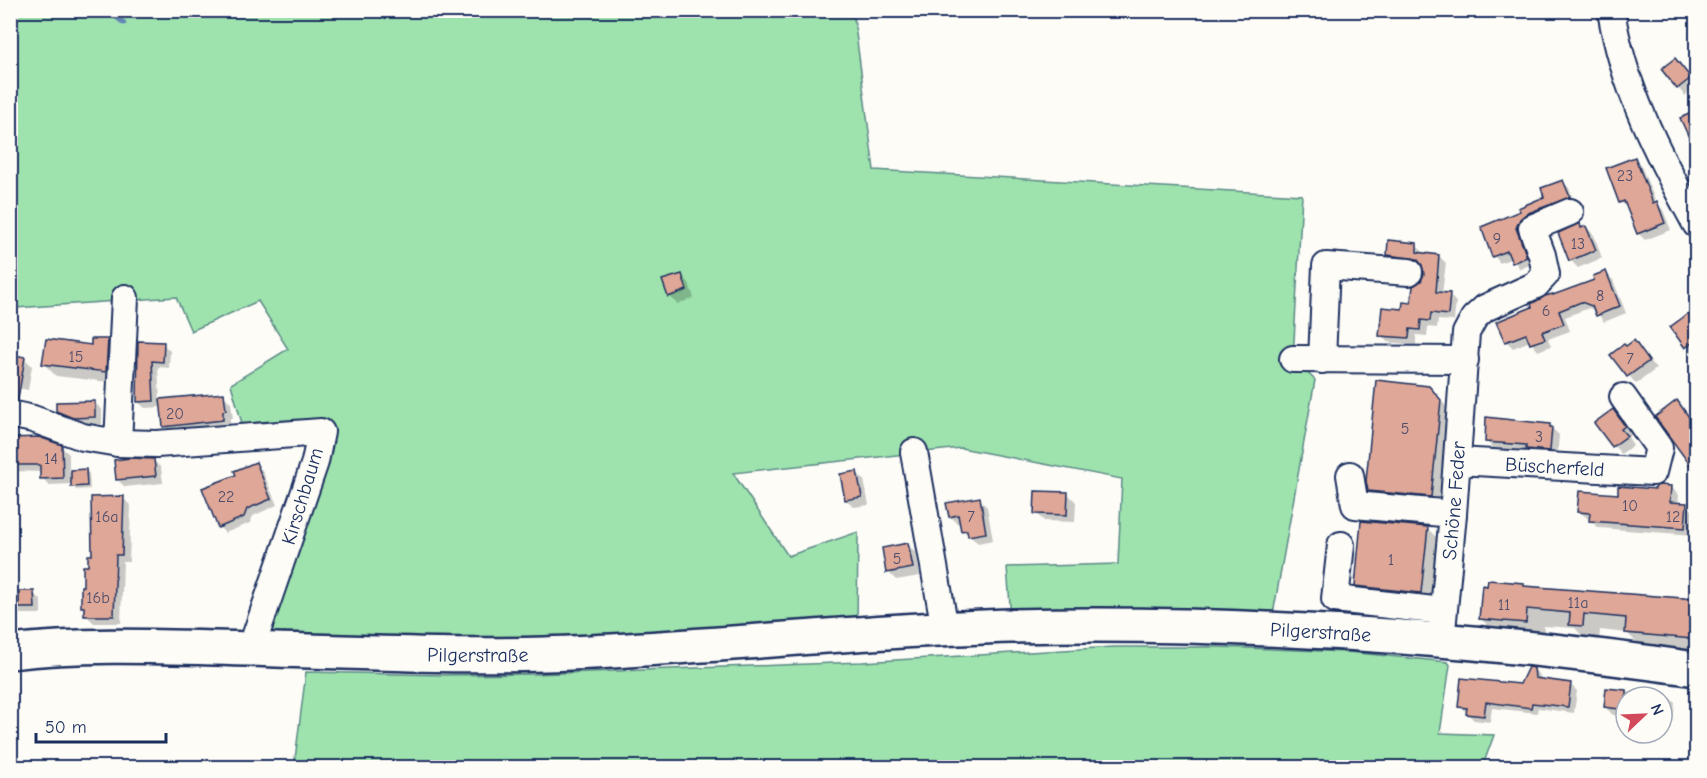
<svg xmlns="http://www.w3.org/2000/svg" width="1707" height="778" font-family="'Comic Neue',sans-serif">
<style>
.green{fill:#9ee3ae;stroke:#5c8986;stroke-width:1.5}
.shadow{fill:#0003;fill-rule:evenodd}
.lines{fill:none;stroke-linecap:round;stroke-linejoin:round}
.stream{stroke:#6488b5;stroke-width:5}
.building{fill:#dfa797;stroke:#1b2f5e;stroke-width:1.5}
.minor-casing{stroke:#1b2f5e;stroke-width:30}
.major-casing{stroke:#1b2f5e;stroke-width:38}
.minor{stroke:#fdfcf7;stroke-width:26}
.major{stroke:#fdfcf7;stroke-width:33}
.labels{text-anchor:middle;stroke-width:4.5;stroke-linejoin:round;paint-order:stroke}
.number-label{font-size:16px;fill:#4c4d6c}
.street-label{font-size:20px;fill:#1b2f5e;stroke:#fdfcf7}
</style>
<rect width="100%" height="100%" fill="#fdfcf7"/>
<filter id="ink" filterUnits="userSpaceOnUse"><feTurbulence type="fractalNoise" baseFrequency=".0167" numOctaves="2"/><feDisplacementMap in="SourceGraphic" scale="12" xChannelSelector="R" yChannelSelector="G"/><feConvolveMatrix kernelMatrix="1 2 1 2 8 2 1 2 1" color-interpolation-filters="sRGB"/></filter>
<g filter="url(#ink)">
<g class="green">
<path d="M10 11H853L874 170 1302 195 1293 359 1315 380 1272 620 1011 617 1007 567 1118 564 1122 479 961 448 733 473 788 556 858 532 857 624 626 643 275 640 268 619 320 432 246 438 231 384 288 349 258 301 191 331 176 297 15 308 11 329Z"/>
<path d="M1114 647H1218L1348 652 1448 662 1450 665 1440 733 1494 735 1482 768 294 767 306 672 441 675 536 674 862 662Z"/>
</g>
<g class="shadow">
<path d="M1675 60 1696 85 1685 96 1678 88Z"/>
<path d="M1634 159 1641 166 1656 202 1663 210 1671 230 1645 240 1638 233 1628 209 1621 202Z"/>
<path d="M1562 181 1569 188 1575 204 1526 226 1532 264 1520 269 1512 258 1500 263 1494 256 1522 212 1546 198Z"/>
<path d="M1579 225 1583 229 1586 227 1594 235 1602 258 1578 268 1570 260Z"/>
<path d="M1416 245 1423 252V254L1439 256 1446 263 1442 294 1449 295 1456 302 1454 321 1438 320 1437 328 1428 327 1427 336 1416 335V345L1388 342 1381 335 1403 310 1412 304 1425 274 1424 266 1396 262 1389 255ZM1415 249H1418L1417 260H1415Z"/>
<path d="M1606 273 1613 280 1626 313 1604 322 1596 311 1589 308 1565 317 1570 331 1548 339 1551 346 1538 351 1530 341 1513 348 1506 341Z"/>
<path d="M681 275 689 283 694 298 677 304 669 296Z"/>
<path d="M1689 315 1696 323V353L1694 355 1672 328Z"/>
<path d="M107 341 119 353 118 383 56 376 44 364Z"/>
<path d="M1634 342 1656 369 1636 384 1612 355Z"/>
<path d="M139 343 163 344 170 351 169 368 158 367 160 401 223 395 231 403 233 418H230V427L172 434 165 426 162 407 145 408 138 402Z"/>
<path d="M24 358 32 366 28 390 14 387Z"/>
<path d="M1429 387 1452 413 1443 508 1381 503 1369 490Z"/>
<path d="M94 402 102 410V424L82 425 66 419 58 411Z"/>
<path d="M1677 402 1696 426V470L1657 417Z"/>
<path d="M1613 411 1632 434 1628 437 1633 445 1621 454 1596 424Z"/>
<path d="M1549 425 1559 435 1557 457 1535 455 1530 451 1493 448 1486 441Z"/>
<path d="M10 439 61 447 69 454V471L86 470 89 474 90 489 76 490 73 484 49 485 42 478V472L10 471Z"/>
<path d="M153 460 161 468 163 483 125 487 117 479Z"/>
<path d="M256 464 262 470 277 505 253 516 250 523 225 533 219 527 238 476Z"/>
<path d="M856 472 864 480 869 505 854 507 846 500Z"/>
<path d="M1671 487 1679 495 1678 504H1686L1694 512 1693 535 1599 528 1579 511 1619 496Z"/>
<path d="M1068 494 1076 502 1075 522 1044 521 1036 513Z"/>
<path d="M123 498 131 506 129 562H123L121 623H94L86 615V610L83 606 90 567Z"/>
<path d="M979 499 987 507 993 540 978 543 962 530 961 523 958 524 950 516Z"/>
<path d="M10 514 14 517 12 548H10Z"/>
<path d="M1427 528 1443 544 1437 609 1372 601 1356 586Z"/>
<path d="M908 545 916 553 920 576 896 580 888 572Z"/>
<path d="M1524 585 1526 587 1696 601V654L1644 650 1627 633 1600 630 1599 642 1587 641 1575 628 1544 626 1543 639 1498 636 1481 619 1489 587Z"/>
<path d="M10 592 33 593 41 600V614H13V619H10Z"/>
<path d="M1534 669 1540 676 1541 680 1570 684 1577 691 1574 713 1538 708 1537 713 1492 708 1490 722 1474 720 1460 706 1521 686Z"/>
<path d="M1607 689 1667 695 1675 703 1673 722 1662 721V697H1626V716L1613 715 1605 707Z"/>
<path d="M1606 760 1613 768H1589Z"/>
<path d="M1528 761 1535 768H1511Z"/>
<rect x="1690" y="764" width="6" height="4"/>
</g>
<g class="lines">
<path class="stream" d="M107 10 124 23"/>
</g>
<g class="building">
<path d="M1675 58 1691 78 1677 89 1661 69Z"/>
<path d="M1696 111V153L1680 118Z"/>
<path d="M1635 157 1653 203 1657 201 1665 223 1637 234 1624 201 1619 203 1606 168Z"/>
<path d="M1563 180 1570 197 1526 214 1520 219 1516 228 1527 257 1512 263 1507 251 1492 257 1481 227 1520 211 1518 208 1544 197 1541 188Z"/>
<path d="M1580 223 1581 228 1586 226 1596 250 1569 261 1558 233Z"/>
<path d="M1388 240 1417 243V252L1439 255 1436 292 1450 293 1448 315 1431 313 1430 321 1421 320 1420 330 1410 329 1409 338 1379 336 1382 307 1402 309 1403 302 1411 303 1413 286 1421 281 1424 274 1422 265 1417 259 1387 255Z"/>
<path d="M1606 271 1620 306 1596 316 1592 306 1581 302 1559 311 1564 324 1542 332 1545 339 1530 344 1526 334 1505 342 1496 322 1532 307 1531 304 1545 296 1553 294V295L1594 280 1593 276Z"/>
<path d="M682 274 687 290 668 297 662 280Z"/>
<path d="M1689 313 1696 323V340L1685 348 1670 327Z"/>
<path d="M46 339 91 345V339H108L106 372 42 364Z"/>
<path d="M1634 340 1649 361 1627 377 1610 355 1624 344 1626 346Z"/>
<path d="M138 341 164 342 163 362 152 361 154 401 137 402Z"/>
<path d="M10 354 25 357 18 399 10 398Z"/>
<path d="M1376 380 1429 386 1441 400 1431 497 1368 491 1366 481Z"/>
<path d="M224 393 226 410 223 411V420L163 427 160 399Z"/>
<path d="M1677 400 1696 427V473L1655 417Z"/>
<path d="M95 401V417L73 418 56 411V402Z"/>
<path d="M1613 409 1625 426 1621 429 1627 436 1612 447 1594 423Z"/>
<path d="M1486 417 1550 424V427H1552L1550 451 1526 449V445L1485 442Z"/>
<path d="M39 437 62 445 63 478 40 479V465H10V438Z"/>
<path d="M130 458 154 459 156 476 116 480 114 460Z"/>
<path d="M256 462 271 499 247 509 244 517 218 528 202 488 236 475 234 471Z"/>
<path d="M86 469 87 486 71 487V470Z"/>
<path d="M857 471 862 497 845 500 840 474Z"/>
<path d="M1660 485 1671 486 1670 502 1687 503 1685 528 1589 521 1590 513 1577 512 1579 491 1618 494V486L1655 489 1656 486Z"/>
<path d="M1035 491 1068 492 1067 515 1034 514Z"/>
<path d="M124 496 122 555H116L114 616H84V607H81V586H83V566H88V555H92L91 497Z"/>
<path d="M980 497 986 533 968 536 967 530 961 531 958 515 949 517 946 503Z"/>
<path d="M1361 521 1428 527 1421 593 1355 586Z"/>
<path d="M908 543 913 568 886 573 882 548Z"/>
<path d="M1488 580 1524 583V586L1696 599 1693 639 1625 633 1626 618 1584 614 1583 626 1569 625 1570 613 1527 609 1526 623 1479 619 1482 585 1487 586Z"/>
<path d="M19 591H34L35 608H19Z"/>
<path d="M1528 667 1534 668 1535 678 1571 683 1568 707 1532 703 1531 708 1486 702 1484 716 1466 714 1467 708 1458 707 1461 678 1520 684Z"/>
<path d="M1606 688 1626 690V710L1604 707Z"/>
</g>
<g class="lines">
<defs>
<g id="minor">
<path d="M1611 10C1623 88 1659 156 1696 224"/>
<path d="M1293 359 1465 360"/>
<path d="M1322 360 1326 266 1409 272"/>
<path d="M10 414 33 419 83 437 118 443 157 444 321 432 315 462 251 649"/>
<path d="M118 443 125 298"/>
<path d="M914 452 945 629"/>
<path id="s1" d="M1457 461 1653 472 1659 448 1623 397"/>
<path d="M1350 475 1355 505 1453 514"/>
<path d="M1341 545 1335 599 1443 611"/>
<path id="s2" d="M1441 641 1453 514 1466 333 1474 318 1485 308 1536 285 1546 274 1542 255 1532 228 1570 212"/>
</g>
<g id="major">
<path id="s3" d="M10 652C79 644 146 646 214 648 324 651 435 657 545 654 700 649 855 630 1011 626 1240 621 1470 637 1696 669"/>
</g>
</defs>
<use href="#minor" class="minor-casing"/>
<use href="#major" class="major-casing"/>
<use href="#minor" class="minor"/>
<use href="#major" class="major"/>
</g>
</g>
<g class="labels">
<g class="number-label">
<text x="1625" y="181">23</text>
<text x="1497" y="244">9</text>
<text x="1578" y="249">13</text>
<text x="1600" y="301">8</text>
<text x="1546" y="316">6</text>
<text x="76" y="362">15</text>
<text x="1630" y="364">7</text>
<text x="175" y="419">20</text>
<text x="1405" y="434">5</text>
<text x="1539" y="442">3</text>
<text x="51" y="464">14</text>
<text x="226" y="502">22</text>
<text x="1630" y="511">10</text>
<text x="107" y="522">16a</text>
<text x="971" y="522">7</text>
<text x="1673" y="522">12</text>
<text x="897" y="564">5</text>
<text x="1391" y="565">1</text>
<text x="98" y="603">16b</text>
<text x="1578" y="608">11a</text>
<text x="1504" y="610">11</text>
</g>
<g class="street-label">
<text dy="7" stroke="none"><textPath href="#s1" startOffset="98">Büscherfeld</textPath></text>
<text transform="translate(302 496) rotate(-73)" y="7">Kirschbaum</text>
<text dy="7" stroke="none"><textPath href="#s2" startOffset="141">Schöne Feder</textPath></text>
<text dy="7" stroke="none"><textPath href="#s3" startOffset="1312">Pilgerstraße</textPath></text>
<text dy="7" stroke="none"><textPath href="#s3" startOffset="468">Pilgerstraße</textPath></text>
</g>
</g>
<rect width="1707" height="778" fill="none" stroke="#fdfcf7" stroke-width="36"/>
<rect x="18" y="18" width="1671" height="742" fill="none" stroke="#1b2f5e" stroke-width="2" filter="url(#ink)"/>
<g transform="translate(1644 715) rotate(67)"><circle r="28" fill="#fdfcf7" stroke="#a3aaba" stroke-width="1.5"/>
<path d="M0-4.5L10 22L0 15L-10 22Z" fill="#d1495b"/>
<text y="-9" font-size="16" font-weight="bold" text-anchor="middle" fill="#1b2f5e">N</text>
</g>
<path d="M36 733v9h130v-9" fill="none" stroke="#1b2f5e" stroke-width="3"/>
<text x="45" y="733" font-size="18" fill="#1b2f5e" stroke="#fdfcf7" stroke-width="4.5" paint-order="stroke">50 m</text>
</svg>
